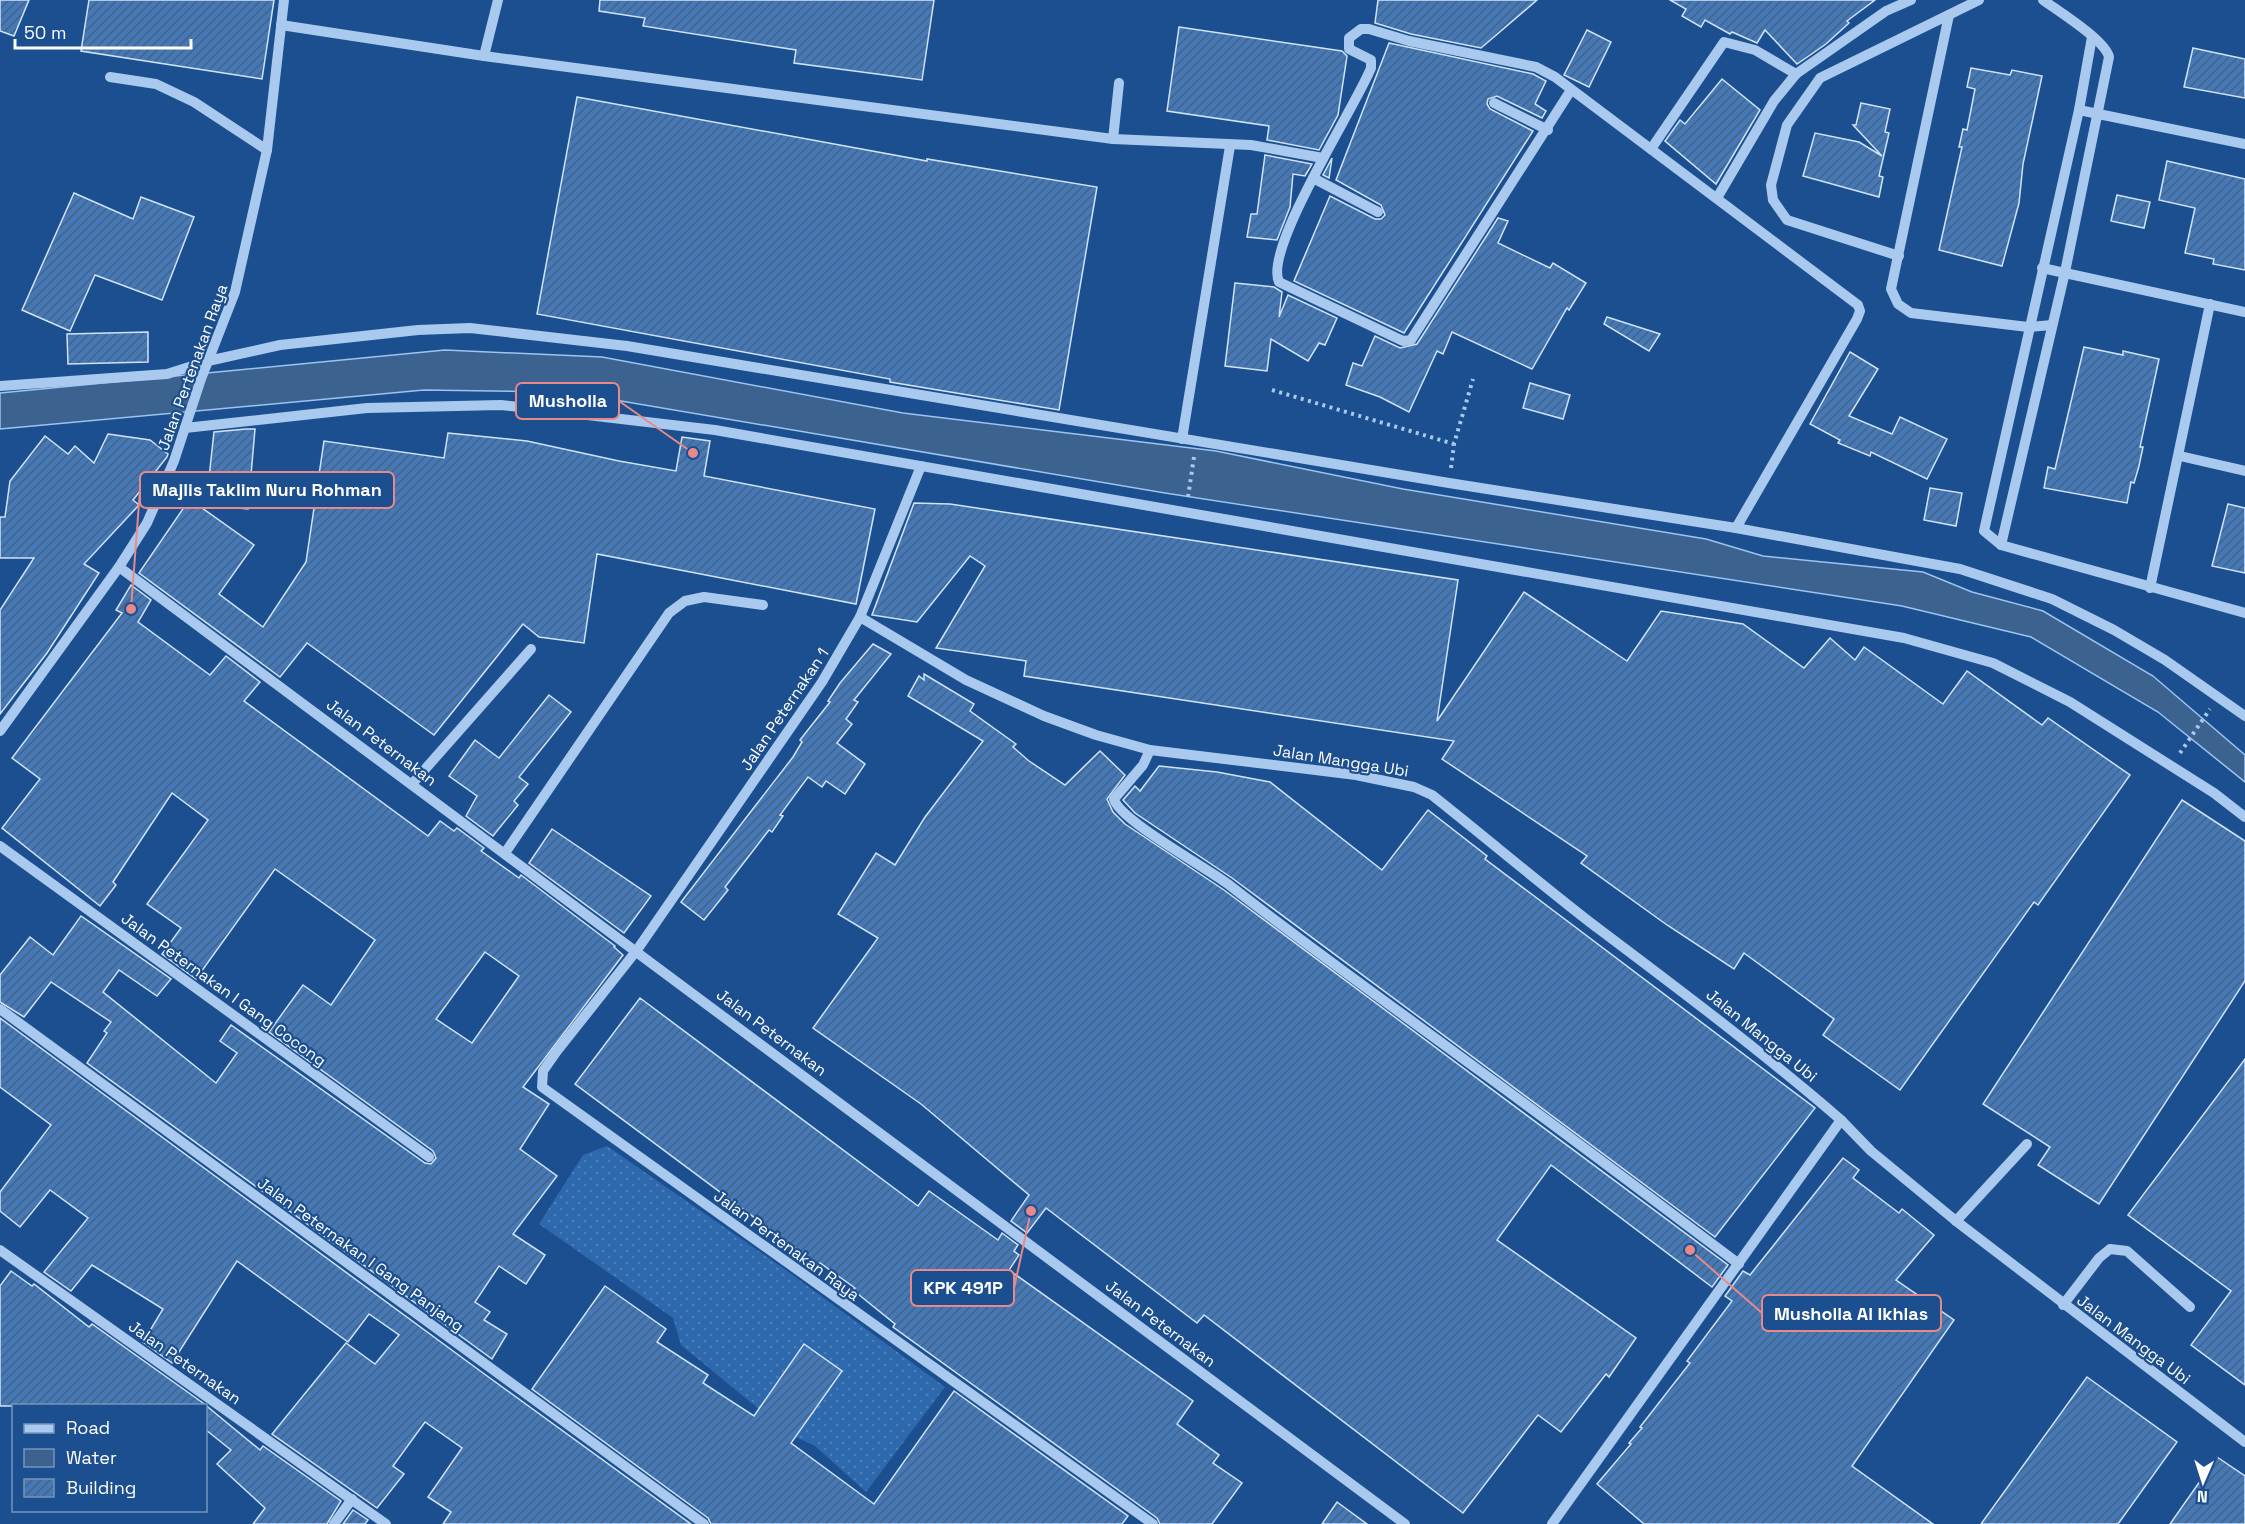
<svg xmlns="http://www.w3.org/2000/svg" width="2245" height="1524" font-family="'Space Grotesk',sans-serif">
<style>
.grass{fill:url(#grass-dots)}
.water{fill:#3c6290;stroke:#9cc4f0;stroke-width:1.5}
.building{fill:url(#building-hatch);stroke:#cfe3fa;stroke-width:1.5;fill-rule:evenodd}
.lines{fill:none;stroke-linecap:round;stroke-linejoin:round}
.path{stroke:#a9c9ee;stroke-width:4;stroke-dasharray:3 4.5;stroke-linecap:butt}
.minor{stroke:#a9c9ee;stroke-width:10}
.labels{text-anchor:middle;stroke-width:4.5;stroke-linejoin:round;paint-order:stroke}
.street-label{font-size:16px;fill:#fff;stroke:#1b4f8f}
.leader{fill:none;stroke:#e88989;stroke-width:2}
.callout-dot{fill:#e88989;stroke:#1b4f8f;stroke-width:2}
.callout{fill:#1b4f8f;stroke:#e88989;stroke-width:2}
.callout-label{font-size:18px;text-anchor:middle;font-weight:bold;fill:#fff}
</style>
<defs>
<pattern id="grass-dots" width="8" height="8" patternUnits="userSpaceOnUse" patternTransform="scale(1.5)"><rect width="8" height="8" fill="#2e69ad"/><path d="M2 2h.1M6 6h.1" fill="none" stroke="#4d80b9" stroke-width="1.8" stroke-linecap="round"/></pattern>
<pattern id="building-hatch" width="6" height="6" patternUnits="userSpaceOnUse" patternTransform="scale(1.5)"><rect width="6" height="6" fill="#4478b7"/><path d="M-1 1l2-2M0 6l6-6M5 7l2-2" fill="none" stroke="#486282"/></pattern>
</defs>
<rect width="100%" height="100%" fill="#1b4f8f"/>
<path class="grass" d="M607 1146 783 1268 945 1387 866 1492 815 1446 796 1437 760 1410 681 1345 673 1318 539 1224 583 1155Z"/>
<path class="water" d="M445 350 602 357 903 413 1216 451 1403 489 1706 539 1763 556 1923 572 1972 592 2043 611 2153 676 2245 755V782L2158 712 2031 637 1902 606 1165 493 568 392 424 390 0 429V393Z"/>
<g class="building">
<path d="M0 0H29L14 36 0 31Z"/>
<path d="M89 0H274L262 79 81 51Z"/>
<path d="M600 0H934L922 80 794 63 796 50 643 26 645 18 599 11Z"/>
<path d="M1378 0H1537L1481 48 1411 34 1375 23Z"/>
<path d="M1670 0H1875L1847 21 1849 23 1826 44 1797 64 1765 30 1757 43 1732 32 1730 34 1705 20 1701 27 1682 16 1686 9Z"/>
<path d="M1179 27 1342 51 1347 56 1338 115 1319 150 1267 140 1269 126 1167 111Z"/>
<path d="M1587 30 1611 42 1589 87 1564 75Z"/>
<path d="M1389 43 1533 74 1546 81 1535 104 1546 111 1542 118 1497 96 1488 99 1487 104 1490 109 1533 131 1404 333 1294 281 1330 196 1375 219H1381L1385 215 1381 205 1336 180Z"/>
<path d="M2193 48 2245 59V98L2184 87Z"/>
<path d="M1971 68 2010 75 2012 70 2042 76 2023 164 2019 203 2002 266 1939 250 1962 147H1959L1963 129 1967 130 1975 89 1967 87Z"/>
<path d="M1722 79 1760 110 1716 184 1665 141 1680 120 1685 124Z"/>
<path d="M577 97 927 161V159L1097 187 1059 410 890 382V379L537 314Z"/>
<path d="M1861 103 1890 109 1885 132 1889 133 1879 176 1883 177 1879 197 1803 176 1815 133 1859 142 1882 156 1853 125H1856Z"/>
<path d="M1265 155 1312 164 1305 176 1293 174 1290 207 1277 240 1247 237 1251 214H1257Z"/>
<path d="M1332 158 1329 178 1323 175Z"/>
<path d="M2167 161 2245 179V270L2213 264 2214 259 2185 253 2195 208 2159 200Z"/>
<path d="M74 193 133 219 141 197 194 217 162 300 95 275 70 331 22 310Z"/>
<path d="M2117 195 2150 202 2144 228 2111 221Z"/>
<path d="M1498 218 1508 221 1498 243 1550 268 1553 263 1586 283 1569 310 1567 308 1532 369 1452 332 1443 354 1437 351 1409 412 1380 397 1346 385 1353 363 1362 366 1375 336 1400 348 1417 344Z"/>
<path d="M1235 283 1274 287 1282 292 1279 317 1288 295 1337 318 1325 345 1319 343 1308 361 1271 339 1267 371 1225 366Z"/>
<path d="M1607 317 1660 334 1649 351 1604 324Z"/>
<path d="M148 332V362L68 364 67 334Z"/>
<path d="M2084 347 2123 355V351L2159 359 2140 447H2143L2139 466 2134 483 2131 482 2127 503 2044 488 2048 467 2055 469Z"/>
<path d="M1850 352 1878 369 1849 416 1892 434 1900 417 1947 439 1927 479 1871 452 1870 456 1838 443 1840 440 1810 424Z"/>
<path d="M1530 383 1570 395 1563 419 1523 408Z"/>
<path d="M246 429H255L248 509 206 505 214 432Z"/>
<path d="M448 433 527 441 619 461 676 471 682 437 710 441 704 476 875 509 856 604 597 554 584 643 539 637 523 624 434 735 307 643 280 677 139 573 187 503H195L254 545 219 594 263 627 306 562 324 441 444 458Z"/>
<path d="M108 434 150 440 168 454 167 457 133 500 139 505 84 564 99 573 47 653 0 714V610L34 558H0V517H5L10 481 45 436 68 454 75 446 94 463Z"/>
<path d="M1930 488 1962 493 1956 526 1924 520Z"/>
<path d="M914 503 950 504 1458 580 1437 721 1524 592 1627 661 1661 611 1743 624 1804 668 1830 638 1855 660 1864 647 1943 704 1967 671 2042 725 2048 718 2130 775 2038 905 2034 902 1900 1090 1823 1035 1834 1019 1744 953 1734 969 1667 925 1581 863 1587 856 1442 759 1454 741 1024 676 1026 661 936 648 985 566 970 556 917 622 872 615Z"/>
<path d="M2228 504 2245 508V573L2212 566Z"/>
<path d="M131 585 151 600 138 622 210 675 226 656 260 682 244 701 428 836 440 821 454 831 457 828 484 848 481 851 519 878 521 875 615 946 614 947 623 955 523 1087 549 1104 520 1149 557 1176 513 1234 545 1255 526 1284 499 1266 475 1302 490 1312 484 1320 507 1334 492 1359 87 1063 107 1033 104 1031 111 1022 51 982 24 1017 0 1002V975L30 937 53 955 81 916 171 979 157 996 119 970 103 992 216 1083 237 1053 220 1041 231 1025 425 1163 431 1164 436 1158 433 1151 269 1032 303 985 331 1005 375 940 275 869 196 979 162 954 181 928 147 904 208 820 172 793 113 882 116 885 100 906 2 828 40 779 12 758 122 613 116 610ZM485 952 519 976 472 1043 436 1019Z"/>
<path d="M873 644 891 654 854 700 858 702 846 719 852 724 837 743 865 764 845 794 826 781 822 787 808 777 780 815 783 816 772 832 769 830 725 887 728 890 704 920 681 902 793 757 802 742 800 740 830 702 828 701 840 683Z"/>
<path d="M924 674 974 704 970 711 1016 744 1013 747 1029 761 1065 785 1100 751 1125 775 1107 799 1113 812 1125 824 1224 890 1728 1265 1712 1287 1551 1165 1497 1240 1636 1338 1609 1377 1606 1374 1561 1432 1538 1415 1463 1513 1204 1315 1197 1323 1046 1208 1027 1233 1011 1221 1029 1195 921 1104 813 1028 878 938 838 914 876 853 895 865 925 817 983 741 908 696 919 676 924 680Z"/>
<path d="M549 695 571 712 519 777 528 784 514 801 518 805 493 836 466 816 477 796 449 776 475 740 499 758Z"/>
<path d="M1159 766 1217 772 1270 782 1382 870 1428 810 1487 856 1485 859 1815 1108 1715 1237 1232 878 1135 813 1123 800 1135 786 1140 791Z"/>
<path d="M2182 800 2245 841V981L2099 1204 2038 1165 2050 1147 1983 1104Z"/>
<path d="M552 829 651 896 624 933 529 863Z"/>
<path d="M640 998 918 1206 929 1191 998 1240 1002 1233 1018 1245 1014 1251 1019 1255 1009 1270 1193 1401 1177 1424 1219 1455 1213 1463 1242 1483 1212 1524H1160L1157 1518 893 1327 895 1324 853 1290 855 1288 820 1263 818 1265 575 1084Z"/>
<path d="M0 1018 483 1373 691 1524H443L451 1512 428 1497 462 1448 425 1422 393 1466 404 1474 377 1508 272 1434 346 1343 375 1364 399 1335 369 1314 348 1342 237 1261 172 1363 143 1342 163 1309 92 1265 71 1291 44 1272 88 1218 50 1190 20 1227 0 1211V1192L51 1125 0 1087Z"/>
<path d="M2245 1059V1385L2191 1345 2231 1291 2128 1215Z"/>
<path d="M1843 1158 1859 1170 1853 1178 1899 1213 1902 1209 1934 1235 1896 1280 1954 1320 1852 1466 1933 1524H1644L1597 1484 1631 1444 1629 1443 1642 1428 1640 1427 1690 1363 1687 1361 1732 1301 1725 1296 1743 1271 1750 1275Z"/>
<path d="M11 1271 32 1286 34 1284 89 1327 92 1324 203 1403 260 1450 263 1446 341 1501 327 1524H253L265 1508 217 1464 231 1450 206 1430V1406H0V1286Z"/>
<path d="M605 1286 666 1329 657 1342 708 1375 703 1383 754 1416 804 1344 842 1371 791 1443 874 1504 954 1391 1128 1516 1122 1524H711L708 1518 532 1389Z"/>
<path d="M2087 1377 2177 1442 2118 1524H1981Z"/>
<path d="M2217 1457 2245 1476V1524H2170Z"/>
<path d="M1337 1502 1367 1524H1322Z"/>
<path d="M353 1510 368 1520 365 1524H343Z"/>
</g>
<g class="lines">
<g class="path">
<path d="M1272 390 1454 444"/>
<path d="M1451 468 1454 444 1473 379"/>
<path d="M1188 497 1194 457"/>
<path d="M2180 753 2210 709"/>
</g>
<g class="minor">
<path d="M1949 15 1891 289 1898 304 1911 313 2028 327 2052 325"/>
<path d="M281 25 484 56 1113 139 1251 145 1323 158"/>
<path d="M2092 37 2079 110 1984 531 2001 545 2245 613"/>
<path d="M484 56 498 0"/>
<path d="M110 77 156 84 194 102 267 150"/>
<path d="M1571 90 1411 340 1403 341 1279 282C1263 249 1356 106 1371 68V60L1349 49V38L1361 29H1369L1409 41 1536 67 1555 77 1858 305 1860 311 1857 319 1736 528"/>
<path d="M1494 103 1548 130"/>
<path d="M2079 110 2245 144"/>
<path d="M1113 139 1119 83"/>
<path d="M1651 149 1724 42 1755 50 1796 74 1886 11 1911 0"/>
<path d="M1313 178 1378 212"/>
<path d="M1717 198 1774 101 1796 74"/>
<path d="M1899 256 1787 220 1773 200 1771 185 1787 125 1820 78 1979 0"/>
<path d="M2042 268 2245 312"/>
<path d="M0 386 167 374 208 361 280 345 418 330 470 328 627 346 1449 483 1736 528 1960 569 2052 599 2114 630 2165 660 2245 716"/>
<path d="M185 428 367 408 501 405 715 430 1904 638 1993 663 2070 702 2214 793 2245 817"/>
<path d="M1182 439 1230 146"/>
<path d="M2180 456 2245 471"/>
<path d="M921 466 860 617 822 682 637 950 557 1051 543 1071 542 1087 1153 1524"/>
<path d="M2001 545 2065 272 2109 57C2105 40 2058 11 2043 0"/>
<path d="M119 567 1405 1524"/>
<path d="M2150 588 2210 304"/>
<path d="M860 617 966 680 1044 716 1096 735 1150 750 1356 775 1414 787 1432 795C1485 837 1537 881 1591 923 1676 987 1760 1050 1841 1120"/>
<path d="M0 731 119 567 147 523 174 461 201 379 235 292 267 150 284 0"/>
<path d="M1150 750 1143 765 1114 799C1118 819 1207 868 1228 884 1311 949 1396 1009 1480 1071 1567 1134 1652 1199 1739 1264"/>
<path d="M412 784 531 649"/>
<path d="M0 846 429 1157"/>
<path d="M505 853 669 613 685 601 704 597 763 605"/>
<path d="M0 1009 704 1524"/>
<path d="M1956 1221 2027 1144"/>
<path d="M0 1250 386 1524"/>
<path d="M2063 1305 2099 1258 2110 1249 2127 1251 2190 1307"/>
<path d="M334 1524 352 1499"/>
<path d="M1552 1524 1841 1120 1871 1151 1956 1221 2245 1442"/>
</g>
</g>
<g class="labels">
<g class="street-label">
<text transform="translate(192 367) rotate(-70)" y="6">Jalan Pertenakan Raya</text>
<text transform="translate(784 709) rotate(-56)" y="6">Jalan Peternakan 1</text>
<text transform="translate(382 742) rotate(37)" y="6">Jalan Peternakan</text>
<text transform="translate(1341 760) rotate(9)" y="6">Jalan Mangga Ubi</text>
<text transform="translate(224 989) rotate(36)" y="6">Jalan Peternakan I Gang Cocong</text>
<text transform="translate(772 1032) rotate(37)" y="6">Jalan Peternakan</text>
<text transform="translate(1762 1035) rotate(39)" y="6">Jalan Mangga Ubi</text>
<text transform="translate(787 1245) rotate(36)" y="6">Jalan Pertenakan Raya</text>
<text transform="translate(361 1254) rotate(36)" y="6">Jalan Peternakan I Gang Panjang</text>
<text transform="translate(1161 1323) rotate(37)" y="6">Jalan Peternakan</text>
<text transform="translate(2134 1339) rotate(37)" y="6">Jalan Mangga Ubi</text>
<text transform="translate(185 1362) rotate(35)" y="6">Jalan Peternakan</text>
</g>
</g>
<path class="leader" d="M693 453L619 401M131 609L140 490M1031 1211L1014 1288M1690 1250L1762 1313"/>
<g class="callout-dot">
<circle cx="693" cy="453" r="6"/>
<circle cx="131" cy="609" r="6"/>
<circle cx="1031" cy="1211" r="6"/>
<circle cx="1690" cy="1250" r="6"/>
</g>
<g class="callout">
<rect x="516" y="383" width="103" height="36" rx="6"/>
<rect x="140" y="472" width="254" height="36" rx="6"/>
<rect x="911" y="1270" width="103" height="36" rx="6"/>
<rect x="1762" y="1295" width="179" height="36" rx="6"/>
</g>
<g class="callout-label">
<text x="568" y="407">Musholla</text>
<text x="267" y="496">Majlis Taklim Nuru Rohman</text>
<text x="963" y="1294">KPK 491P</text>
<text x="1851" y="1320">Musholla Al Ikhlas</text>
</g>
<rect x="12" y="1404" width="195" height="108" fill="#1b4f8f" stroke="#7695bc" stroke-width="1.5"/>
<rect x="24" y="1424" width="30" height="9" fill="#a9c9ee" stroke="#7695bc" stroke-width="1.5"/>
<text x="66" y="1434" font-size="18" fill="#ffffff">Road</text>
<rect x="24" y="1449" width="30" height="18" fill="#3c6290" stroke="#7695bc" stroke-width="1.5"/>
<text x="66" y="1464" font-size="18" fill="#ffffff">Water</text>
<rect x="24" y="1479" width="30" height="18" fill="url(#building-hatch)" stroke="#7695bc" stroke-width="1.5"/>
<text x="66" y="1494" font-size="18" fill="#ffffff">Building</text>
<g transform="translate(2203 1482) rotate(183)" stroke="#1b4f8f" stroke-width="4.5" paint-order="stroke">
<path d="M0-4.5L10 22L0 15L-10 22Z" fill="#ffffff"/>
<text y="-9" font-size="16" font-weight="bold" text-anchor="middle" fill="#ffffff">N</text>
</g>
<path d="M15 39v9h176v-9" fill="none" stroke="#ffffff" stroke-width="3"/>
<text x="24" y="39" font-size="18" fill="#ffffff" stroke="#1b4f8f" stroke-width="4.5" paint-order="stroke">50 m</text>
</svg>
